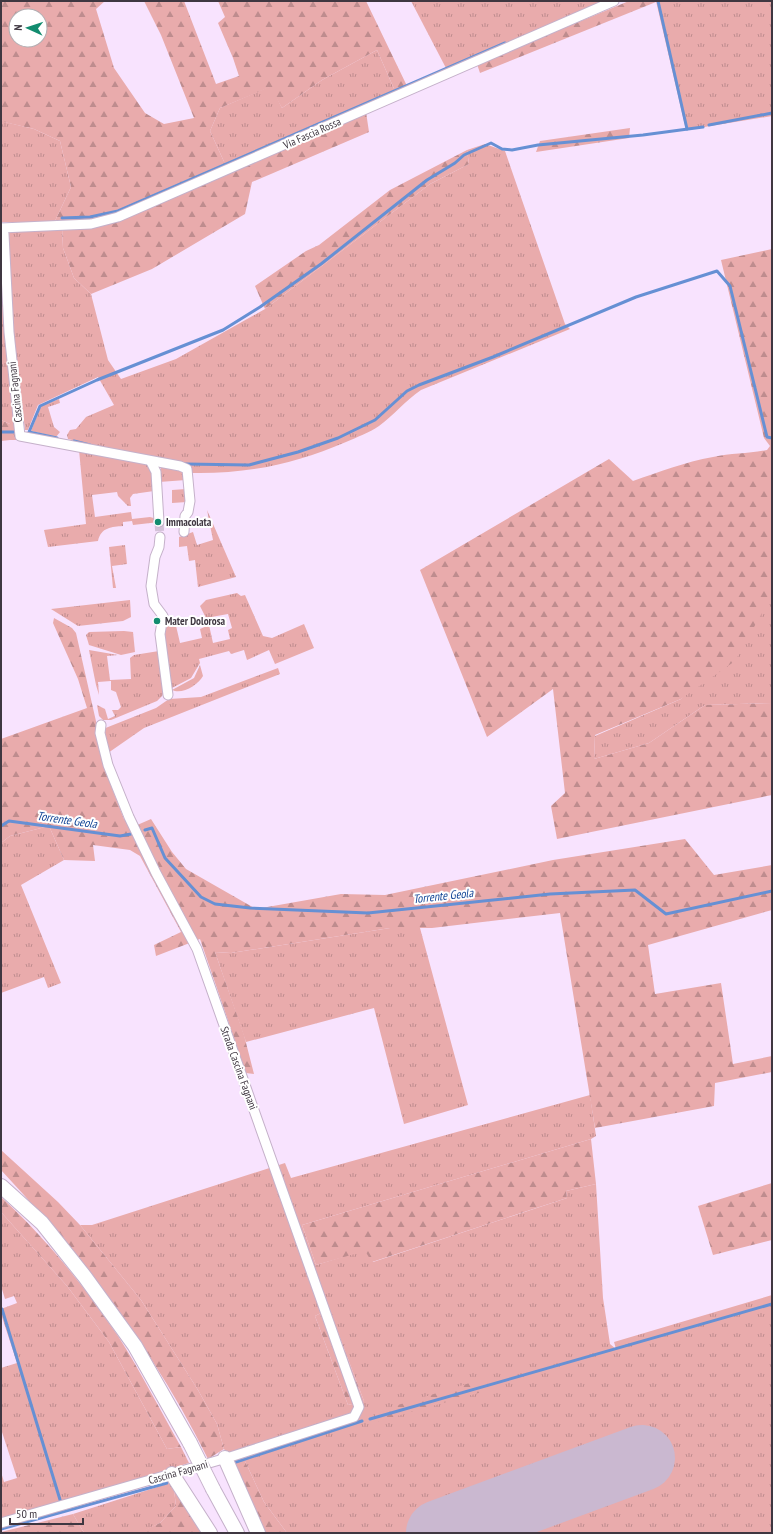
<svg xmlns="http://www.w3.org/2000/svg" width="773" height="1534" font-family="'PT Sans Narrow',sans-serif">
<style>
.grass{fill:url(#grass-tufts);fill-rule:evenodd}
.forest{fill:url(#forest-firs);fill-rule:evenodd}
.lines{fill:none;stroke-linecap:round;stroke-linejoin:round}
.stream{stroke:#6690d4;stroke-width:3}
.runway{stroke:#cab8d0;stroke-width:66}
.minor-tunnel{stroke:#d3c1d8;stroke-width:9;stroke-dasharray:9 4.5;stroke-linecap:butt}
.minor-casing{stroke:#c5b1ca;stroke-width:11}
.trunk-casing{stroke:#c5b1ca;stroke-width:16}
.minor{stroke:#fff;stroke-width:9}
.trunk{stroke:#fff;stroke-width:14}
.trunk-bridge-casing{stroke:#c5b1ca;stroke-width:16;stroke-linecap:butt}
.trunk-bridge{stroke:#fff;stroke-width:14}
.poi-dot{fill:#128c6f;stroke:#fff;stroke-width:1.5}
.labels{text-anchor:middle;stroke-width:4;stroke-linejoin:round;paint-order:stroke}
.street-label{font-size:11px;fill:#3f3741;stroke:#fff}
.poi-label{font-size:11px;font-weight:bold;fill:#3f3741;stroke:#fff;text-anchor:start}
.water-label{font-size:12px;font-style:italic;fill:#124596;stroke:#fff}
</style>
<defs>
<pattern id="grass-tufts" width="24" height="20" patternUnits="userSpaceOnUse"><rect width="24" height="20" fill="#e9abac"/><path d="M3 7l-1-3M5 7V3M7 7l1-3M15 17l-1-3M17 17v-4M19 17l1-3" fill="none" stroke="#be8c8e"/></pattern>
<pattern id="forest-firs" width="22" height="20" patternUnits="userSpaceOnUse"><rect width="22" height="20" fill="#e9abac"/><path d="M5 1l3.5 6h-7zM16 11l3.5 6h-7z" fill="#be8c8e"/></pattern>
</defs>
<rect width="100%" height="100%" fill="#f8e3fe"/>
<g class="grass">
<path d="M411 1H610L447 70Z"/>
<path d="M656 1H772V116L686 130Z"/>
<path d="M377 50 395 91 226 166 210 131 220 108 271 86 282 108 322 80Z"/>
<path d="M1 119 5 122 34 129 60 141 71 187 54 223 1 222Z"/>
<path d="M485 144 505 151 565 324 570 329 421 390C405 401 394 415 379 426 369 433 357 437 346 442 295 464 248 474 192 473V467L68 439 67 435 70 430 76 429 86 417 114 405 98 377 38 405 28 430H25L10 299 9 229 62 228 63 248 74 278 91 294 108 360 121 379 176 359 265 309 430 184 469 164 467 150Z"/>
<path d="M1 290H4L19 440H10V424L1 420Z"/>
<path d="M59 399 60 403 48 407 54 427 60 432 56 437 31 431 41 406Z"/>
<path d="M79 450 147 464 153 469 154 491 133 494 130 498 131 506H128L118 496 117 492 92 495 95 517 131 512 132 519 150 517 157 519 159 522 133 525 132 521 123 522V526C112 527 101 527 98 541L48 547 44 530 86 524Z"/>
<path d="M165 466C177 467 183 467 186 480L159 482 161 467Z"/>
<path d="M186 489 187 502 172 503V490Z"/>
<path d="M207 510 236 577 198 587 195 560 189 561 187 546 179 547V537L193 532 197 545 213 540Z"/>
<path d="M125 545 127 564 112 566 116 588H113L109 547Z"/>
<path d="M237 593 241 596 245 595 263 636 272 638 304 624 314 648 275 664 269 650 247 660 244 650 231 654 229 651 199 659 200 663 191 678 172 688 170 687 164 628H167L166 621 174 617 180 643 202 638 200 629 209 625 213 643 230 639 228 630 232 628 228 614 206 618 200 606 206 600Z"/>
<path d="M772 595V703L705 705 649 743 594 759 595 736 681 699Z"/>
<path d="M130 600 131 617 123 621 78 626 51 609Z"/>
<path d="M124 631 133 632 135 652 121 655 89 645 86 635 89 632Z"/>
<path d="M89 650 118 655 107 656 110 680 131 679 130 658 134 655 159 651 164 692 162 696 157 701 111 720H103L99 716 97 705 105 709 108 719 115 716 112 710H118L121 707 116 692 111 690V681L98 682 99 695 96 685Z"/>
<path d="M200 665 203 676C198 685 182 695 172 690L194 678Z"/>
<path d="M278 668 280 674 144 728 108 753 103 729 156 708 169 699 201 697Z"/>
<path d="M49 826 64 860 21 885 61 983 48 988 44 977 1 993V843L10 836Z"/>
<path d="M390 928H420L468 1105 404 1124 374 1008 246 1042 215 952 231 953Z"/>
<path d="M590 1095 596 1136 591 1139 302 1225 316 1265 365 1250 373 1262 567 1198 566 1191 596 1184 603 1298 610 1344 616 1349 614 1342 772 1295V1533H287L264 1502 244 1459 233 1462 224 1449 217 1424 198 1390 141 1300 80 1225H92L285 1163 291 1178ZM329 1309 364 1401 348 1405 315 1316Z"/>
<path d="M1 1212 67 1286 109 1342 167 1449 181 1447 189 1463 3 1521 1 1515V1472L4 1482 17 1478 1 1429V1368L17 1363 1 1314V1309L17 1303 14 1296 5 1299 1 1286Z"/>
<path d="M173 1482 176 1506 160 1523 142 1532 84 1533 73 1514Z"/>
</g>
<g class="forest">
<path d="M1 1H105L96 9 114 68 145 113 164 124 194 118 161 35 144 1H184L216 84 239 76 233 58 218 23 225 17 218 1H366L407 86 395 91 377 50 322 80 282 108 270 87 220 108 210 131 226 166 117 214 90 220 54 223 71 187 60 141 34 129 4 122 1 119ZM16 16H40V40H16Z"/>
<path d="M629 1 656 2 480 73 477 64Z"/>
<path d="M366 112 369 132 252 182 245 214 152 269 91 294 74 278 63 248 62 228 90 227Z"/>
<path d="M630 128 629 138 536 152 540 141Z"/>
<path d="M467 150 469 164 430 184 265 309 255 286 306 251 319 245 390 190Z"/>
<path d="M772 249V595L735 661 681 699 595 735 594 759 649 743 705 705 772 703V795L557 839 551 806 565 793 553 689 487 737 420 570 609 459 633 481C659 472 685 462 713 457 731 453 749 454 767 450L770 446 764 438 721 260Z"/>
<path d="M1 420 10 424V440L1 441Z"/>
<path d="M54 618 72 628 76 633 110 783 124 819 135 826 151 819 172 852 186 869 256 909 341 894 385 895 553 860 685 839 714 875 772 865V910L648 945 655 994 721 983 733 1064 772 1056V1072L715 1083 714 1106 595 1128 560 913 432 928H390L231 953 215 952 244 1035 254 1074 246 1073 200 939 156 956 154 945 181 932 140 856 130 850 93 845 95 861 64 860 49 826 10 836 1 843V739L87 708 78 679 53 623Z"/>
<path d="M591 1139 596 1184 566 1191 567 1198 372 1262 365 1251 316 1265 302 1225Z"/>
<path d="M1 1150 58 1202 80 1225 141 1300 198 1390 217 1424 224 1449 208 1459C155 1351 82 1257 1 1170Z"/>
<path d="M772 1183V1240L713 1255 698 1206Z"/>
<path d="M1 1197C46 1238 84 1286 118 1336 141 1372 160 1410 181 1447L167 1449 109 1342 67 1286 1 1212Z"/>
<path d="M329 1309 364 1401 348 1405 315 1316Z"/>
<path d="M486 1378 489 1390 376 1422 375 1412Z"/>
<path d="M244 1459 264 1502 287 1533H263L234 1462Z"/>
<path d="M173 1482 205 1533H138L160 1523 176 1506Z"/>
<path d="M73 1514 84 1533H1V1532Z"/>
</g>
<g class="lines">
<g class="stream">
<path d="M658 1 687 129"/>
<path d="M709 125 772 113"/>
<path d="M62 218 90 217 118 211 505 43"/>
<path d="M1 432H16"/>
<path d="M57 438 29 432 40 406 97 380 223 330 260 307 321 264 427 180 455 163 464 155 491 143 502 149 512 150 538 145 643 135 703 127"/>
<path d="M74 441 90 445"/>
<path d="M185 464 249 465 298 452 338 438 375 420 407 391 419 385 493 357 636 297 717 271 730 286 767 437 772 438"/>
<path d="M1 826 9 821 120 836 131 834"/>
<path d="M145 830 152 828 165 858 201 897 215 904 250 908 368 913 550 894 635 890 666 914 772 891"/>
<path d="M2 1309 61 1503"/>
<path d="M370 1419 772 1304"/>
<path d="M236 1462 362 1421"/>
<path d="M1 1529 167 1483"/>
</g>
<path class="runway" d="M439 1533 642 1458"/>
<path class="minor-tunnel" d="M159 522 160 537"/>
<defs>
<g id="minor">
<path d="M1 228 91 224 118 217 614 1"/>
<path d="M1 228 4 234 9 332 20 436 180 466 187 469 190 501 188 512 185 516 184 532"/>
<path d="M151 462 156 472 159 522"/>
<path d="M160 537 159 547 155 557 151 586 154 604 163 616 160 634 168 695"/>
<path d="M1 1523 230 1457 354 1417 359 1407 197 949 156 873 129 817 108 765 100 733 101 725"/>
</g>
<g id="trunk">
<path d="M1 1186 42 1223 85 1277 135 1346 190 1443"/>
<path d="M225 1458 258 1533"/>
<path d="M172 1474 210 1533"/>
<path d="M213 1489 237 1533"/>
</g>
</defs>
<use href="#minor" class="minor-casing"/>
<use href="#trunk" class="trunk-casing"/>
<use href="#minor" class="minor"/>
<use href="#trunk" class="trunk"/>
<defs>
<path id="trunk-bridge" d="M190 1443 213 1489"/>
</defs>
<use href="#trunk-bridge" class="trunk-bridge-casing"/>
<use href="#trunk-bridge" class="trunk-bridge"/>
</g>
<g class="poi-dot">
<circle cx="158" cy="522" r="4"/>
<circle cx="157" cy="621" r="4"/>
</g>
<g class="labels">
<g class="street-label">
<text transform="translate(312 133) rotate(-24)" y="4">Via Fascia Rossa</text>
<text transform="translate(15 392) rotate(-96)" y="4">Cascina Fagnani</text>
<text transform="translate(239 1068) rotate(70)" y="4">Strada Cascina Fagnani</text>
<text transform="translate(178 1472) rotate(-16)" y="4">Cascina Fagnani</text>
</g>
<g class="poi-label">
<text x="166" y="526">Immacolata</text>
<text x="165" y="625">Mater Dolorosa</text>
</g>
<g class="water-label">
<text transform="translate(67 820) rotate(8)" y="4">Torrente Geola</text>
<text transform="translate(443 896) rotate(-6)" y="4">Torrente Geola</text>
</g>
</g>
<rect width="773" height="1534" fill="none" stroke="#3f3741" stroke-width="4"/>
<g transform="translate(28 28) rotate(273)"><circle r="19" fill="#ffffff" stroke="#b2afb3"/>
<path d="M0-3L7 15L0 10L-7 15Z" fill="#128c6f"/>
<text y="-6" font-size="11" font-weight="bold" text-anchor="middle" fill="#3f3741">N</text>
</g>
<path d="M10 1518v6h73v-6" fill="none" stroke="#3f3741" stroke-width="2"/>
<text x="16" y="1518" font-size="12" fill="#3f3741" stroke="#ffffff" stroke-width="3" paint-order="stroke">50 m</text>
</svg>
